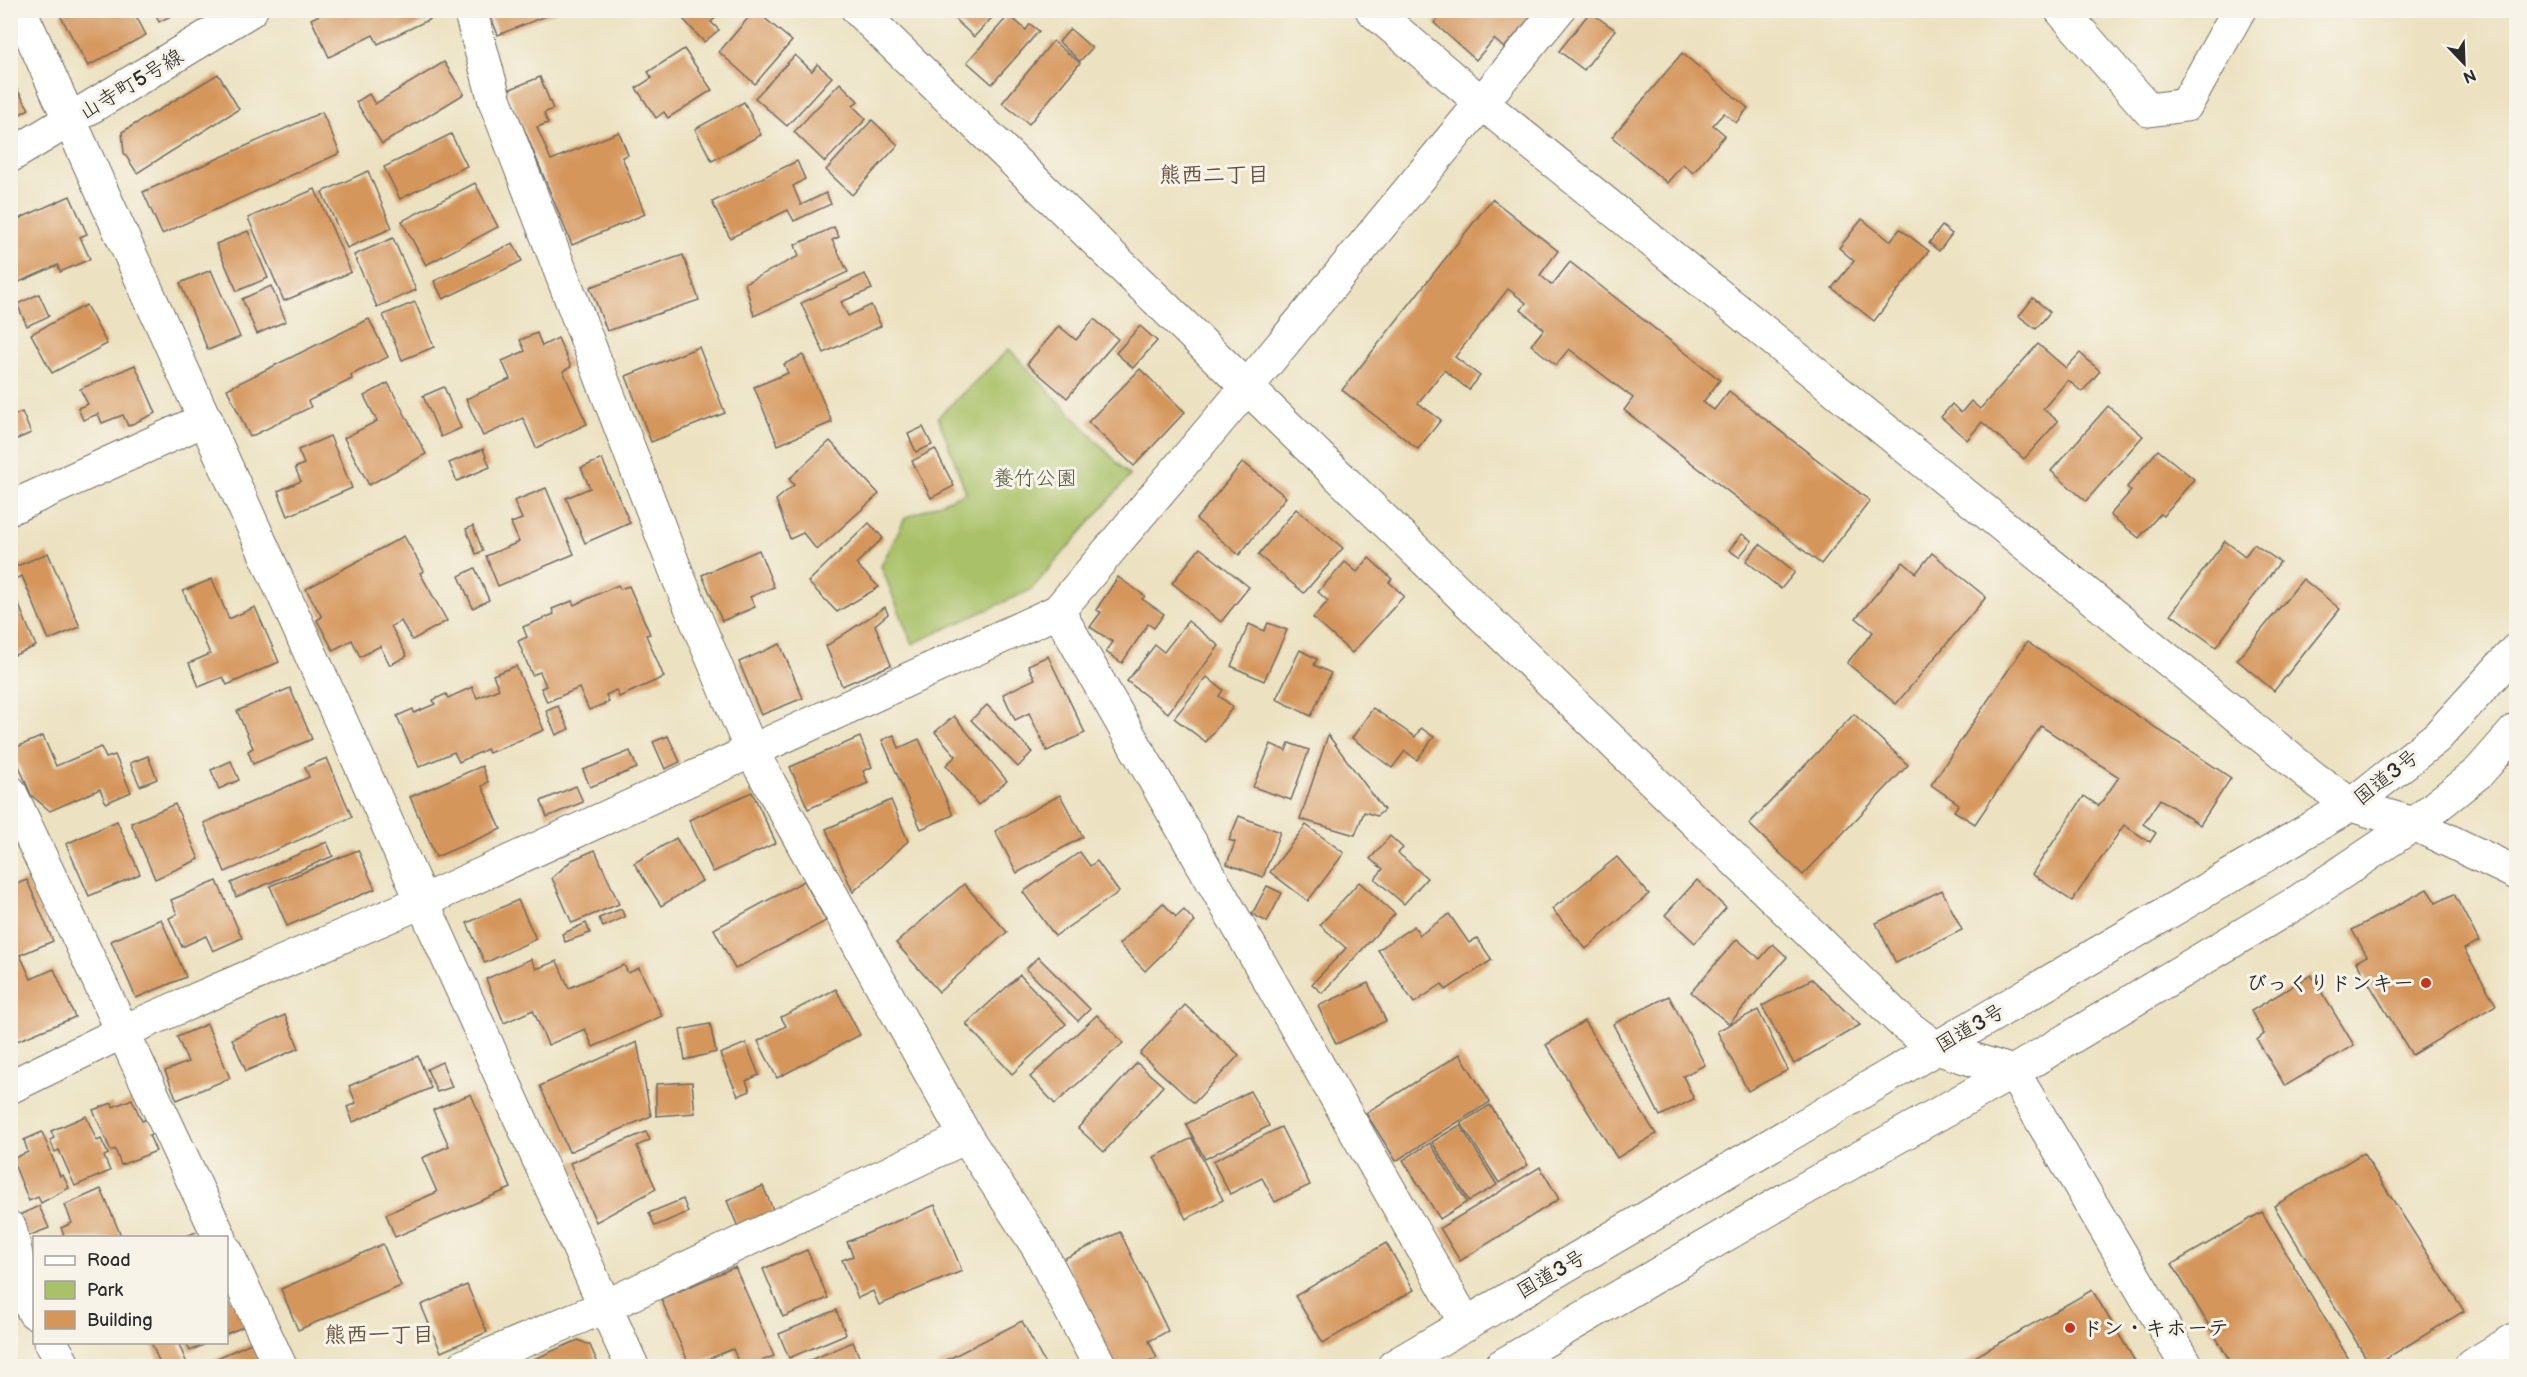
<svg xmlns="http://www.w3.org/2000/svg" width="2527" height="1377" font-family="'Balsamiq Sans','Klee One',sans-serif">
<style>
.green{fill:#a9c167;stroke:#6a7649;stroke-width:1.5}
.building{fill:#d5965c}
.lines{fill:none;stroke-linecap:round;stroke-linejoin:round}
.minor-casing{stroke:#6f6b60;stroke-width:35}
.trunk-casing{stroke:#6f6b60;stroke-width:35}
.minor{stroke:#fff;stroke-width:33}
.trunk{stroke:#fff;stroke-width:33}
.poi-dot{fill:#c8321e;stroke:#f7f3e8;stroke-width:2}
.labels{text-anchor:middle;stroke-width:6;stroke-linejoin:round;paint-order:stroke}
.street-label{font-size:21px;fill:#2b2b2b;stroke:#f7f3e8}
.park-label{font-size:21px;fill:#51583d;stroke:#f7f3e8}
.poi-label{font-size:21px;font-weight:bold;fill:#2b2b2b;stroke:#f7f3e8;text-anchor:end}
.neighbourhood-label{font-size:22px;font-weight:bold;fill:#66503c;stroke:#f7f3e8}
</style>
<rect width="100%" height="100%" fill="#f7f3e8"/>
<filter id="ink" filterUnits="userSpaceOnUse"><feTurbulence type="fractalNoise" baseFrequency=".0167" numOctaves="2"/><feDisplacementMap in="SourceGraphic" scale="12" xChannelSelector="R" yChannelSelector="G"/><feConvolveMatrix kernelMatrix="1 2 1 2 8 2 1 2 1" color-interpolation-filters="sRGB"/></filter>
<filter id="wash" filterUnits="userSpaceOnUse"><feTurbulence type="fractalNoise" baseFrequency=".008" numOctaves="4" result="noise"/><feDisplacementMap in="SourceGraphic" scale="24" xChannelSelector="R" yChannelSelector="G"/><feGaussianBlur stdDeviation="1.35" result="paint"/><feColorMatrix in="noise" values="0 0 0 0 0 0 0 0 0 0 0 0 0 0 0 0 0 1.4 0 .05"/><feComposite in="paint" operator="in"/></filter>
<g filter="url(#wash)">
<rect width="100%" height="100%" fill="#ece2c1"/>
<path class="green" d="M1009 349 1130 476 1031 590 912 644 881 566 905 518 966 492 938 417Z"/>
<g id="blocks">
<g class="building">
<path d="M69 10H133L146 35 88 66 60 15Z"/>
<path d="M154 10H182L159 22Z"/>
<path d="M329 10H349L351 14 358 10H439L441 14 378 44 373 35 329 57 311 19Z"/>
<path d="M488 10H558V11L498 35Z"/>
<path d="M675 10H724L711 22 719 30 704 42Z"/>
<path d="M755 10 792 41 755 84 719 52Z"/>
<path d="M945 10H999L974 37Z"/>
<path d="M1445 10H1528L1533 15 1504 48 1494 39 1476 60 1434 23Z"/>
<path d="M1590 12 1615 30 1584 70 1559 51Z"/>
<path d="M1009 15 1026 30 1030 24 1039 31 992 84 967 62Z"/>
<path d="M1070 29 1092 48 1080 61 1059 42Z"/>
<path d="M1053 41 1080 63 1029 124 1002 103Z"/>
<path d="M684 49 712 90 668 118 664 112 656 118 636 88 652 78 648 72Z"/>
<path d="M1682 53 1748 108 1736 123 1724 113 1713 125 1725 135 1693 173 1683 164 1667 183 1612 137Z"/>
<path d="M795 55 812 71 817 64 832 77 787 126 755 98Z"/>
<path d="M444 62 464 94 382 144 356 102 369 94 375 104Z"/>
<path d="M218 74 239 109 137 173 124 153 122 132Z"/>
<path d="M540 77 553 109 544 113 548 123 537 127 551 160 619 132 628 155 622 157 645 214 572 245 508 90Z"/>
<path d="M10 78 29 109 10 120Z"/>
<path d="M840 83 858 101 853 106 866 119 825 162 794 132Z"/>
<path d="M744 102 761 135 712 161 695 129Z"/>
<path d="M322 112 340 153 162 234 143 192Z"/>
<path d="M872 120 898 145 852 195 826 170Z"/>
<path d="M451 134 467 166 400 199 384 167Z"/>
<path d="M797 161 805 179 793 186 801 205 826 193 831 204 794 221 788 210 730 238 712 202Z"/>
<path d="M368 171 392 228 347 248 322 192Z"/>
<path d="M475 183 498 227 426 265 402 221Z"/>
<path d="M315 189 351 272 284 301 248 218Z"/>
<path d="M70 196 87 234 80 237 90 259 60 272 58 265 10 286V216L13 215 16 220Z"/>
<path d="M1492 199 1558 251 1540 275 1552 285 1570 262 1720 380 1703 402 1714 410 1729 391 1870 501 1821 564 1624 410 1633 398 1569 349 1556 365 1531 345 1544 329 1521 310 1526 303 1508 289 1455 357 1480 376 1469 390 1444 370 1418 403 1441 420 1418 449 1342 390Z"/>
<path d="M1862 219 1890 241 1900 229 1929 251 1874 321 1832 288 1854 261 1839 248Z"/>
<path d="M1942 226 1952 234 1939 251 1929 243Z"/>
<path d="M834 227 839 237 832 240 848 272 754 316 745 283 799 256 795 245Z"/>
<path d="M248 231 268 278 237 291 216 244Z"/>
<path d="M393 238 416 290 377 307 354 255Z"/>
<path d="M513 243 522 261 443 299 434 281Z"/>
<path d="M683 255 699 300 607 331 590 287Z"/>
<path d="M211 270 240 337 208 350 180 283Z"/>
<path d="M865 274 872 289 841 302 848 316 871 305 881 326 824 353 801 303Z"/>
<path d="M271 286 286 321 257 334 242 299Z"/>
<path d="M39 294 49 316 27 326 17 304Z"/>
<path d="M2033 298 2050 312 2036 329 2019 316Z"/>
<path d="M415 302 434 347 402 360 383 315Z"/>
<path d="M86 305 107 344 52 373 31 334Z"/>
<path d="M369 319 388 357 351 375 352 379 308 401 311 407 250 437 227 389Z"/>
<path d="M1094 319 1118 339 1067 398 1027 364 1059 326 1076 340Z"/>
<path d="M1140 326 1157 341 1133 368 1116 353Z"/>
<path d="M537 333 542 346 558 338 571 367 563 371 587 424 536 448 523 418 483 436 466 399 510 379 502 361 525 351 520 340Z"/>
<path d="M2038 344 2066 368 2080 353 2100 371 2082 392 2068 380 2043 409 2058 421 2024 459 1982 422 1967 440 1941 417 1952 404 1961 413 1971 401 1980 409Z"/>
<path d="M699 347 725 413 651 442 626 376Z"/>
<path d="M803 355 832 422 778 445 754 387 788 373 784 364Z"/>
<path d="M135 365 156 413 128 426 123 415 102 423 98 414 83 420 78 408 88 404 80 389Z"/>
<path d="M1140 369 1185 412 1134 466 1088 422Z"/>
<path d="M388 383 426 454 369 485 344 438 377 421 364 396Z"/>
<path d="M444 387 461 428 441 437 423 396Z"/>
<path d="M2108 406 2143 436 2086 501 2051 471Z"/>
<path d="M22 412 31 433 10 442V417Z"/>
<path d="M923 427 932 445 916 452 908 434Z"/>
<path d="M330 436 352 488 288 516 278 491 301 481 295 468 304 464 298 450Z"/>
<path d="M830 441 879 494 817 550 803 533 790 539 776 500 794 485 789 479Z"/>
<path d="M483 449 490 467 457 481 449 463Z"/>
<path d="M935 449 954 486 931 498 912 461Z"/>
<path d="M2158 450 2194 479 2163 516 2160 514 2139 538 2110 515 2131 491 2127 487Z"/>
<path d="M602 459 630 523 585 543 566 498 590 488 581 468Z"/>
<path d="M1243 462 1286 497 1239 555 1196 519Z"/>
<path d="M546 488 574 554 498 586 486 556 519 542 511 523 522 519 514 501Z"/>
<path d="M1296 509 1343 548 1304 593 1258 555Z"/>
<path d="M869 523 883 538 856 564 879 587 837 612 808 582Z"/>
<path d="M473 526 483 551 476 554 466 529Z"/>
<path d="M1742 534 1752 541 1739 557 1729 550Z"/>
<path d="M404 536 424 571 420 573 447 621 412 640 401 621 391 626 407 656 390 665 380 646 360 657 352 640 333 650 317 620 322 617 306 589Z"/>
<path d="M2225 541 2245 556 2254 544 2280 562 2216 647 2171 614Z"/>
<path d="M1760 544 1795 572 1781 589 1746 561Z"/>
<path d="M1200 548 1249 587 1221 622 1172 583Z"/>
<path d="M759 550 774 587 750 597 755 607 722 621 702 575Z"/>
<path d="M48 553 80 627 49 640 22 576 12 580 10 578V569Z"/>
<path d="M1932 553 1986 597 1896 704 1847 663 1873 632 1856 618 1903 562 1916 573Z"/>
<path d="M1369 558 1392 579 1389 582 1404 596 1352 653 1313 618 1328 601 1318 592 1345 562 1357 572Z"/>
<path d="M475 568 489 600 473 608 459 576Z"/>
<path d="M1118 577 1145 596 1142 599 1164 614 1154 628 1148 624 1122 663 1106 652 1113 642 1090 627 1101 612 1096 610Z"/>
<path d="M212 579 229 619 255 607 279 662 227 685 223 677 199 687 189 663 210 654 183 591Z"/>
<path d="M2303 579 2340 609 2274 691 2237 660Z"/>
<path d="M618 585 620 589 629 586 650 634 646 635 664 677 619 697 616 690 606 695 609 702 589 710 579 688 547 702 541 688 546 686 540 672 532 675 518 641 527 637 523 627 554 614 552 609 572 601 574 605Z"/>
<path d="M13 591 36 646 10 657V592Z"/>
<path d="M885 607 888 614 875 625 891 665 842 686 826 646Z"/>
<path d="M1188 621 1219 646 1168 713 1127 681 1155 645 1164 652Z"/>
<path d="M1268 623 1287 630 1264 681 1231 666 1249 624 1264 631Z"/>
<path d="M2027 642 2231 778 2200 825 2160 799 2143 824 2156 833 2150 842 2124 825 2072 901 2032 874 2084 796 2099 806 2119 777 2041 726 1975 824 1954 811 1959 804 1931 785Z"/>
<path d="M780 644 803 698 761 715 739 662Z"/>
<path d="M1300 650 1317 659 1314 665 1331 673 1311 716 1276 699Z"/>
<path d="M1048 656 1085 733 1047 751 1029 713 1015 720 1003 694 1035 679 1028 665Z"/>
<path d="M516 666 544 730 489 753 487 749 459 762 454 752 419 767 397 716 413 709 414 713 435 704 433 700 446 694 448 698 472 687 477 698 499 689 493 675Z"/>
<path d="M1207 677 1223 690 1219 696 1233 707 1206 742 1174 718Z"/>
<path d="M290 688 312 739 253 764 248 751 253 748 237 711Z"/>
<path d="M987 705 1032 752 1018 767 971 720Z"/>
<path d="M558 706 569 729 556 735 546 711Z"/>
<path d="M1373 708 1415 737 1421 728 1434 737 1417 760 1405 751 1392 768 1352 738Z"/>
<path d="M1854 714 1908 765 1803 875 1749 824Z"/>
<path d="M954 716 1007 781 978 805 946 765 956 756 935 732Z"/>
<path d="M894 735 899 748 919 739 953 815 921 829 882 740Z"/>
<path d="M1328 735 1384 810 1377 816 1364 812 1355 835 1300 819Z"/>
<path d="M43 736 56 766 101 747 106 758 115 755 131 792 106 803 100 789 50 811 31 795 12 749Z"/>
<path d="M668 736 680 762 665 769 653 742Z"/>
<path d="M860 737 872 767 863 771 868 783 808 809 790 767Z"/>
<path d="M1289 743 1309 750 1291 800 1253 787 1271 744 1286 751Z"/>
<path d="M630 751 637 768 590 787 583 770Z"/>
<path d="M148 756 157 779 140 786 130 763Z"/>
<path d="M327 758 352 817 225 872 204 823 309 777 305 767Z"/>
<path d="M231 761 239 780 219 789 211 770Z"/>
<path d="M482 766 488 782 482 786 501 829 436 857 410 797Z"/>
<path d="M576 786 583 802 547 817 541 801Z"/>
<path d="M752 792 776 843 713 872 689 820Z"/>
<path d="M1060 795 1083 837 1017 873 995 831Z"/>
<path d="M891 800 908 841 853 892 826 829Z"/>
<path d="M175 804 199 859 155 879 131 823Z"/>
<path d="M1239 816 1280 832 1263 877 1227 864 1235 842 1229 840Z"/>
<path d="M117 821 140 874 89 896 66 844Z"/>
<path d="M1306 825 1344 853 1308 901 1270 872Z"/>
<path d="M1390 836 1403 848 1398 853 1427 878 1404 904 1375 879 1383 869 1370 859Z"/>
<path d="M676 838 702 881 661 906 634 863Z"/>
<path d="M327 842 333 856 236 897 231 883Z"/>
<path d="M358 850 375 889 287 926 270 886Z"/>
<path d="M595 850 619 904 572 923 552 878 572 860Z"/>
<path d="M1080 852 1090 866 1097 861 1119 892 1055 936 1023 892Z"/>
<path d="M1617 857 1649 894 1586 949 1552 909Z"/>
<path d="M27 880 53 941 20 955 31 979 54 969 75 1017 10 1044V886Z"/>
<path d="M1697 880 1726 908 1695 943 1665 915Z"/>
<path d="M217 881 242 938 213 951 206 936 182 947 169 918 177 914 171 900Z"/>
<path d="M804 881 826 921 735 969 714 929Z"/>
<path d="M1359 882 1395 914 1322 993 1312 984 1346 948 1320 925Z"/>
<path d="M964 884 1007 932 939 992 896 943Z"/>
<path d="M1267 886 1282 893 1267 922 1252 914Z"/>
<path d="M2427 889 2436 903 2454 894 2479 941 2464 949 2496 1005 2412 1055 2356 962 2367 956 2352 930Z"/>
<path d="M1942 890 1962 930 1896 963 1876 923Z"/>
<path d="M518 900 536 939 485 963 467 923Z"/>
<path d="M1163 903 1176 917 1184 910 1195 922 1145 971 1119 944Z"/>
<path d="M621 909 625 917 603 927 599 918Z"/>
<path d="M1449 914 1469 943 1477 938 1492 960 1446 990 1442 984 1414 1003 1378 950 1414 926 1420 935Z"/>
<path d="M161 919 186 977 136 998 111 941Z"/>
<path d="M586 923 590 933 565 942 562 934Z"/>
<path d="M1737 939 1760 959 1773 944 1787 957 1729 1024 1691 992Z"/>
<path d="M1038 957 1090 1009 1078 1021 1026 969Z"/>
<path d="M531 959 536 969 557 961 569 988 624 965 628 973 639 968 662 1016 593 1047 585 1029 548 1045 533 1010 504 1023 486 979Z"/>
<path d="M1020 975 1066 1024 1012 1074 966 1024Z"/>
<path d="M2311 975 2354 1045 2285 1086 2257 1040 2264 1034 2251 1011Z"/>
<path d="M1812 979 1860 1025 1794 1064 1762 1006Z"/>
<path d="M1368 983 1386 1021 1336 1044 1318 1006Z"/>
<path d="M836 989 860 1035 777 1078 758 1041 786 1026 781 1017Z"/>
<path d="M1669 996 1705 1065 1683 1076 1694 1099 1660 1116 1613 1024Z"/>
<path d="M1185 1005 1239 1055 1194 1103 1140 1054Z"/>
<path d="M1758 1010 1788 1070 1748 1091 1717 1031Z"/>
<path d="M285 1015 299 1048 246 1071 232 1039Z"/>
<path d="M1097 1015 1123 1043 1055 1104 1030 1077Z"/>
<path d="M1584 1021 1656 1134 1617 1158 1546 1045Z"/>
<path d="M207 1024 230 1078 177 1100 165 1071 188 1062 177 1037Z"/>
<path d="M710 1024 716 1052 685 1060 680 1030Z"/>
<path d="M637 1042 651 1116 569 1152 540 1086Z"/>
<path d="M746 1043 759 1075 746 1081 750 1091 738 1096 720 1054Z"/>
<path d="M1460 1054 1490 1102 1396 1161 1366 1113Z"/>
<path d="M418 1056 431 1088 353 1122 347 1107 356 1103 349 1086Z"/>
<path d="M442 1062 452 1087 437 1092 427 1069Z"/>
<path d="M1137 1063 1163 1086 1104 1152 1078 1128Z"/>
<path d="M692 1082 695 1113 656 1116V1084Z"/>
<path d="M1250 1091 1269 1126 1205 1159 1186 1124Z"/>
<path d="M471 1094 511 1188 395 1237 386 1214 437 1192 422 1158 449 1146 433 1110Z"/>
<path d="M132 1099 142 1121 147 1119 153 1133 149 1135 156 1151 121 1165 115 1149 111 1151 93 1110 112 1103 113 1107Z"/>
<path d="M1490 1105 1528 1165 1499 1183 1461 1123Z"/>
<path d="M86 1116 97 1141 101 1139 108 1154 104 1156 110 1171 75 1186 59 1150 55 1152 50 1140 54 1138 51 1131Z"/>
<path d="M1460 1125 1497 1185 1469 1201 1432 1142Z"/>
<path d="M1281 1127 1310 1185 1275 1202 1262 1178 1230 1194 1213 1161Z"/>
<path d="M42 1132 60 1176 63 1175 69 1188 41 1203 38 1197 29 1201 12 1159 28 1152 24 1140Z"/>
<path d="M646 1132 650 1140 637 1146 656 1189 596 1222 570 1163Z"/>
<path d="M1192 1138 1223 1200 1186 1219 1154 1157Z"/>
<path d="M1430 1143 1467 1202 1440 1219 1403 1160Z"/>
<path d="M2363 1153 2464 1311 2374 1366H2371L2274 1206Z"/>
<path d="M1540 1167 1559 1199 1460 1261 1440 1228Z"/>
<path d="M763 1186 774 1212 738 1227 727 1201Z"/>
<path d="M101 1189 122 1238H65L61 1228 72 1223 65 1205Z"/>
<path d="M683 1199 688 1212 655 1226 649 1213Z"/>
<path d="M935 1205 962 1271 879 1305 873 1291 858 1298 842 1260 853 1256 847 1242Z"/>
<path d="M39 1206 49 1228 28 1236 19 1215Z"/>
<path d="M2262 1212 2353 1366H2233L2172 1264Z"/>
<path d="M200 1230 204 1238H183Z"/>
<path d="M1120 1232 1168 1331 1149 1341 1157 1358 1140 1366H1115L1063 1259Z"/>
<path d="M1386 1243 1414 1290 1323 1343 1295 1296Z"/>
<path d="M383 1244 401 1286 298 1330 281 1289Z"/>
<path d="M807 1250 828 1298 783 1317 763 1269Z"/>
<path d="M735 1267 774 1356 748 1366H740L733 1349 690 1366 661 1299Z"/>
<path d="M467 1285 487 1332 441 1352 421 1305Z"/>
<path d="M226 1287 245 1326 226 1334Z"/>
<path d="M2092 1290 2138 1366H1959Z"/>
<path d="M836 1310 846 1334 789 1358 779 1334Z"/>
<path d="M1022 1321 1046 1366H935Z"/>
<path d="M578 1340 590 1345 599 1366H518Z"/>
<path d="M151 1342H178L188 1366H161Z"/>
<path d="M186 1342H209L190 1351Z"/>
<path d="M853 1342 863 1366H797Z"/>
<path d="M251 1343 261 1366H207L206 1363Z"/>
</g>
</g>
</g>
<g filter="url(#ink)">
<use href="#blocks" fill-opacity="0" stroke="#6f6b60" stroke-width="1.5"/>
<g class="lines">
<defs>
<g id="minor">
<path d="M20 10 632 1366"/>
<path d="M470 10 495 101 679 579 752 752 966 1137 1038 1247 1100 1366"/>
<path d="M858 10 1904 1024 1936 1048 2013 1072 2187 1366"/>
<path d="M1372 10 1482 103 2315 779 2351 805 2414 824 2516 873"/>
<path d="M2061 10 2149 110 2186 105 2239 10"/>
<path d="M10 156 251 10"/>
<path d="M10 508 206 419"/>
<path d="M1058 611 1466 1324"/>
<path d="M10 792 220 1238"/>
<path d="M10 1087 124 1031 421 902 1058 611 1247 387 1558 10"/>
<path d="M10 1228 25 1295 34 1312"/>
<path d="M226 1251 280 1366"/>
<path d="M51 1342 64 1366"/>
<path d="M464 1366 606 1306 966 1137"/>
<path d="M2471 1366 2516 1339"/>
</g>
<g id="trunk">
<path d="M1394 1366 2351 805 2437 737 2516 650"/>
<path d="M1501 1366 1797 1193 2013 1072 2296 903 2414 824 2479 772 2516 730"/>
</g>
</defs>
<use href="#minor" class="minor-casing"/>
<use href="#trunk" class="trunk-casing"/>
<use href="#minor" class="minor"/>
<use href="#trunk" class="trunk"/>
</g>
</g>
<g class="poi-dot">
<circle cx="2426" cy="983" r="6"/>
<circle cx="2070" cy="1328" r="6"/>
</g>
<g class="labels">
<g class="street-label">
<text transform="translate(131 84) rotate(-31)" y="7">山寺町5号線</text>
<text transform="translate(2386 777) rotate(-38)" y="7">国道3号</text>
<text transform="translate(1970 1028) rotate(-30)" y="7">国道3号</text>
<text transform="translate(1551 1274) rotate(-30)" y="7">国道3号</text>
</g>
<g class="park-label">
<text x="1035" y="485">養竹公園</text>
</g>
<g class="poi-label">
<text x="2414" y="990">びっくりドンキー</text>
<text x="2082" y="1335" text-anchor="start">ドン・キホーテ</text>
</g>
<g class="neighbourhood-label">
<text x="1214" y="182">熊西二丁目</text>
<text x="379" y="1342">熊西一丁目</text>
</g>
</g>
<rect width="2527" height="1377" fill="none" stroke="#f7f3e8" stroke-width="36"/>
<rect x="33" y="1236" width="195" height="108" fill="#f7f3e8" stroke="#a5a39c" stroke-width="1.5"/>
<rect x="45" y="1256" width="30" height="9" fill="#ffffff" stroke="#a5a39c" stroke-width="1.5"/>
<text x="87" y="1266" font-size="18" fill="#2b2b2b">Road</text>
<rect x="45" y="1281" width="30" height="18" fill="#a9c167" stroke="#a5a39c" stroke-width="1.5"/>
<text x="87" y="1296" font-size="18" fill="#2b2b2b">Park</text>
<rect x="45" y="1311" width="30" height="18" fill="#d5965c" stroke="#a5a39c" stroke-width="1.5"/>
<text x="87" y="1326" font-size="18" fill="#2b2b2b">Building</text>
<g transform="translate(2464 63) rotate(157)" stroke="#f7f3e8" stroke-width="4.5" paint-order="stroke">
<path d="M0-4.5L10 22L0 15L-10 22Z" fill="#2b2b2b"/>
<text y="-9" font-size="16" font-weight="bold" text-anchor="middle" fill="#2b2b2b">N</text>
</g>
</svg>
